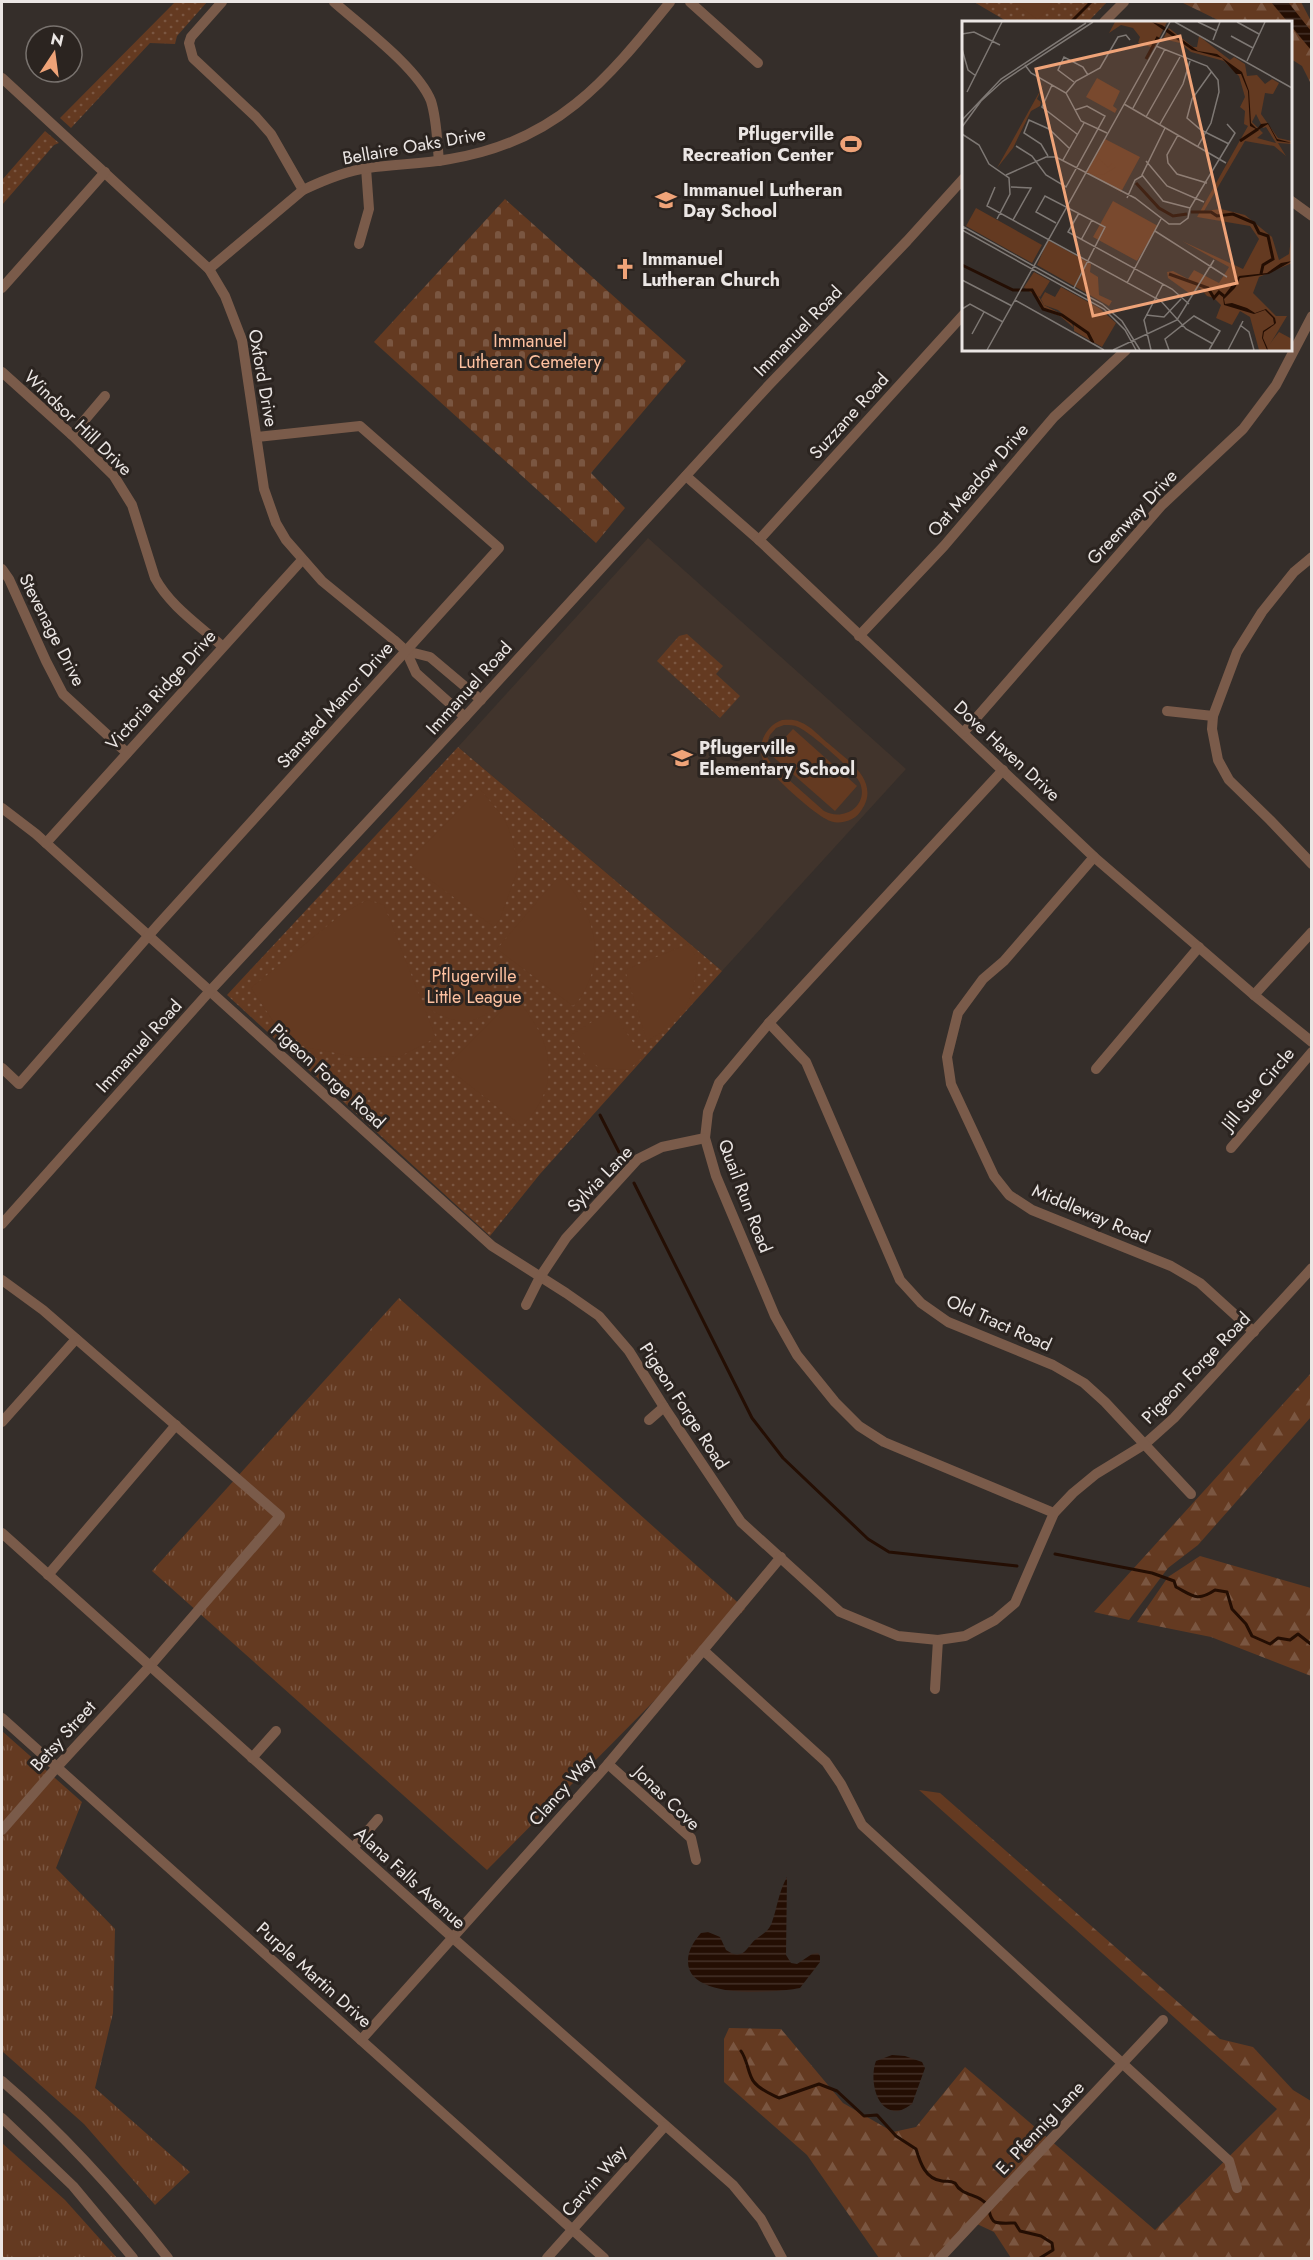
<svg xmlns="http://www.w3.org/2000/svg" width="1313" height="2260" font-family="Jost,sans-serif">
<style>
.built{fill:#41342c}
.grass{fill:url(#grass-tufts)}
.forest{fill:url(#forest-firs)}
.cemetery{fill:url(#cemetery-stones)}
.park{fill:url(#park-dots)}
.pitch{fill:#643a21;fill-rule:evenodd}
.water{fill:url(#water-rules)}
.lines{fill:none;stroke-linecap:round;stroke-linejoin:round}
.stream{stroke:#240e03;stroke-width:3}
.minor{stroke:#7a5b4a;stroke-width:10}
.labels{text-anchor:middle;stroke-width:6;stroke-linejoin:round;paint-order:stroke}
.poi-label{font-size:18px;font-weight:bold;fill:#ebe6e4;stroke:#2b2420;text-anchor:start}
.street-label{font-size:18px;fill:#ebe6e4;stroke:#2b2420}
.park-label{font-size:18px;fill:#fec1a0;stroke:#2b2420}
.inset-river{fill:none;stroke:#240e03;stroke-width:3}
.inset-road{fill:none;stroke:#7e7874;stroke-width:1.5}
.view{fill:#efa378;fill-opacity:0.15;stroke:#efa378;stroke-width:3}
.inset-edge{fill:none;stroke:#ebe6e4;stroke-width:3}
</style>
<defs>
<pattern id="grass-tufts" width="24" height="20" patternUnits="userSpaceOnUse" patternTransform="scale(1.5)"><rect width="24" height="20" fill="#643a21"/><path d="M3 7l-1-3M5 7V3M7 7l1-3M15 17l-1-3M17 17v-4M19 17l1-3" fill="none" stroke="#7a5641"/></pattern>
<pattern id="forest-firs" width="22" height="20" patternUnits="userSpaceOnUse" patternTransform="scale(1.5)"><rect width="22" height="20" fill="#643a21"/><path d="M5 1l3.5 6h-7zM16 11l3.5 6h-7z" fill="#7a5641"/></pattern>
<pattern id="cemetery-stones" width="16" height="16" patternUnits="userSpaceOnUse" patternTransform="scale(1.5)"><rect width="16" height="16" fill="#643a21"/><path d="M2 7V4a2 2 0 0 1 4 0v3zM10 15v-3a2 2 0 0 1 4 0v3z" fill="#7a5641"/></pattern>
<pattern id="park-dots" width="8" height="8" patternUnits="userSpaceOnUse" patternTransform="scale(1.5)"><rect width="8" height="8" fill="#643a21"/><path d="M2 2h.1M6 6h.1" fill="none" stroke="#7a5641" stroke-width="1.8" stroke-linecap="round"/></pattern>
<pattern id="water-rules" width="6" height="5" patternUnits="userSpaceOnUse" patternTransform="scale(1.5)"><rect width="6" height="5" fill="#240e03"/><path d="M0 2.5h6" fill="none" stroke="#443128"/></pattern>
</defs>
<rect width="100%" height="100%" fill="#352e2a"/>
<path class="built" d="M648 538 906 769 722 971 458 747Z"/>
<g class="grass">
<path d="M399 1298 745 1609 487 1870 152 1571Z"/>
<path d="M2 1731 82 1802 56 1868 115 1929 113 2013 95 2088 190 2172 155 2205 84 2124 2 2051Z"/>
<path d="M2 2143 65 2200 117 2258H2Z"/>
</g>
<g class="forest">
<path d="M1181 2H1301L1311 21V84L1302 66 1291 59 1290 22H1222Z"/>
<path d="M1311 1373V1417L1198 1545 1168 1568 1129 1620 1094 1612Z"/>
<path d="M1200 1556 1311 1588V1676L1211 1637 1137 1622 1168 1577Z"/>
<path d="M919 1790 940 1793 1220 2039 1253 2047 1293 2090 1311 2101V2258H1011L994 2232 977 2224 954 2237 935 2258H879L807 2155 724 2082V2039L729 2028 781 2029 843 2103 893 2132 916 2127 965 2067 1155 2230 1277 2109Z"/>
</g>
<path class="cemetery" d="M505 199 686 361 591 473 625 508 596 543 374 342Z"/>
<g class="park">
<path d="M175 2H207L177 36 175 44 150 43 71 128 60 118Z"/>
<path d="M974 2H1107L1088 22H1008Z"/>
<path d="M45 131 59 143 54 145 2 205V180Z"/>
<path d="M687 634 723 666 716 674 740 696 720 718 657 661 679 636Z"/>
<path d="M458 747 722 971 540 1174 490 1236 227 995Z"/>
</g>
<g class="pitch">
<path d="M1014 2H1053L1038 20Z"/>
<path d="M782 720C788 720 794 719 800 722 811 726 820 737 829 744 846 759 878 779 864 806 861 811 858 816 852 819 844 823 833 824 826 819 812 812 769 774 763 760 756 744 767 725 782 720ZM784 725C789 725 794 725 798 727 810 732 855 771 860 783 869 805 844 822 824 811L772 765 767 757V743L770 735 776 728Z"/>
<path d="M793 729 857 786 835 811 770 754Z"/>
<path d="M480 789 504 818 513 840 518 869 500 919 494 927 407 863Z"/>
<path d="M560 875C587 904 606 944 588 983 584 992 581 999 573 1006L497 949Z"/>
<path d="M367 900 384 905 436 1038 401 1056 380 1057 361 1058 305 1047 273 1021 251 988 343 913Z"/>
<path d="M688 944 698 960C693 1001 684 1021 647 1041L625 970Z"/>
<path d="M467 970 501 999C477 1029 457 1025 427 1008Z"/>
<path d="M515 997C551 1038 565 1083 522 1126L446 1067Z"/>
<path d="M611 1010 643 1057 628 1070 600 1068 588 1059 571 1035Z"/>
</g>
<g class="water">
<path d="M1271 2H1288L1311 31V50Z"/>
<path d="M787 1877 786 1955 791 1963 797 1964 812 1954 818 1953 820 1956V1962L800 1988C776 1993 687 2000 688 1961 688 1950 694 1941 701 1933L708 1932 720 1937 726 1950C744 1962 746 1947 756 1939 763 1934 769 1931 772 1922 778 1905 778 1894 787 1877Z"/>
<path d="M892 2055 905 2056 922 2062 925 2068 912 2104C907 2107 901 2112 894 2111 874 2108 870 2076 876 2061Z"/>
</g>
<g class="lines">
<g class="stream">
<path d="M1071 22 1091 2"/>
<path d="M600 1115 622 1158"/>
<path d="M634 1183 752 1418 783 1458 868 1539 889 1552 1017 1566"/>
<path d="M1055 1554 1152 1573 1174 1581 1176 1587C1193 1596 1197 1602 1215 1590L1227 1592 1232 1609 1246 1624 1252 1636 1270 1644 1278 1638 1290 1640 1298 1634 1312 1645"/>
<path d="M741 2051C748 2061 748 2075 754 2082 760 2090 771 2094 779 2098L819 2084 837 2091 864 2116 877 2115 896 2136 916 2149C920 2162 925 2179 942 2181 947 2182 949 2180 955 2183 962 2197 979 2193 987 2205 990 2210 989 2219 995 2222 1000 2224 1010 2223 1015 2223L1020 2231 1041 2236 1052 2243 1053 2250 1040 2258"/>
</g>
<g class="minor">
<path d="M222 2 191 37 189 43 193 58 256 117 271 134 303 190"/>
<path d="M334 2C361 26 418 68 431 101 437 120 437 142 439 161"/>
<path d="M690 2 758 63"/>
<path d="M1104 22 1124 2"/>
<path d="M2 78 209 269 225 296 242 340 264 489 276 523 286 540 322 581 394 640 406 651 430 657 481 700"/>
<path d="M1290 200 1312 216"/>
<path d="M359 244 369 209 366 168"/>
<path d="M209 269 303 190C324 180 345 171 368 168 395 164 423 164 450 159 556 142 606 81 670 2"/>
<path d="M2 288 105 172"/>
<path d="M2 372 72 435 114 476 132 505 155 578C170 606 199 625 222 646"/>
<path d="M72 435 105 396"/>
<path d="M686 476 759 540 1094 857 1254 995 1312 1042"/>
<path d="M759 540 964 314"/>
<path d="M1312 557 1294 572 1262 612 1237 652 1213 716 1212 729 1218 760 1229 780 1270 820 1312 864"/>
<path d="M2 569 9 579 46 661 63 694 127 753"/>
<path d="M859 636 944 546 1054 417 1126 350"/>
<path d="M406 651 416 673 465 717"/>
<path d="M1167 711 1213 716"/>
<path d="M964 732 1162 505 1243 429 1276 385 1312 316"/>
<path d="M1003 770 769 1023 719 1083 708 1112 705 1138 716 1176 775 1316 797 1355 835 1402 859 1426 884 1442 1054 1513"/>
<path d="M2 808 36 834 492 1246 566 1293 599 1316 629 1351 664 1407 741 1522 840 1612 898 1636 938 1640 965 1636 995 1620 1015 1603 1054 1513 1073 1493 1096 1474 1145 1444 1174 1418 1312 1268"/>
<path d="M46 843 302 560"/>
<path d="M1094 857 1004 961 983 979 958 1013 947 1057 951 1084 994 1176 1009 1195 1032 1210 1171 1266 1200 1283 1254 1332"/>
<path d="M1254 995 1312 932"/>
<path d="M769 1023 806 1062 900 1280 921 1303 948 1322 1053 1365 1084 1383 1105 1402 1191 1494"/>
<path d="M2 1068 19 1084 157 926 499 548 360 426 257 437"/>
<path d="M1096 1069 1199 947"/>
<path d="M1231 1148 1312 1052"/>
<path d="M2 1224 209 992 465 717 768 386 907 241 964 178"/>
<path d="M2 1280 43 1310 280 1516 150 1666 57 1767 2 1830"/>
<path d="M526 1305 540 1277 566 1238 638 1159 662 1147 705 1138"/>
<path d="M649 1420 664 1407"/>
<path d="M2 1422 76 1339"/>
<path d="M2 1533 453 1938 733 2185 761 2219 782 2258"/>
<path d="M48 1575 176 1425"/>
<path d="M703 1650 826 1762 841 1784 862 1825 1229 2161 1237 2188"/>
<path d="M935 1689 938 1640"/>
<path d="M2 1718 604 2258"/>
<path d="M252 1758 276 1731"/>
<path d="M608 1764 691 1838 696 1860"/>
<path d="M353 1848 378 1819"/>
<path d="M361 2040 608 1764 781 1557"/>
<path d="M2 2081C65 2135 117 2193 168 2258"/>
<path d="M2 2118 73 2186 133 2258"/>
<path d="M547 2258 665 2126"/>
<path d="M940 2258 1163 2020"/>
</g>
</g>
<defs>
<symbol id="stadium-bare" viewBox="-9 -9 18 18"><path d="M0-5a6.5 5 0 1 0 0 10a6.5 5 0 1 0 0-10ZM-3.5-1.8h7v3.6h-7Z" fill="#efa378" stroke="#2b2420" stroke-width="2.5" paint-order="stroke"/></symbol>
<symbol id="school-bare" viewBox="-9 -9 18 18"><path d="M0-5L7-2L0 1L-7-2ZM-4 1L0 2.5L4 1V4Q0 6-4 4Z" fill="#efa378" stroke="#2b2420" stroke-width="2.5" paint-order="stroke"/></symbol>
<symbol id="church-bare" viewBox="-9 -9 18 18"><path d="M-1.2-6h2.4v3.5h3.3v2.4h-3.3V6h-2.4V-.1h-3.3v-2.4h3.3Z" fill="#efa378" stroke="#2b2420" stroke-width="2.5" paint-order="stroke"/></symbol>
</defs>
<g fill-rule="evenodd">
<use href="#stadium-bare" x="836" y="129" width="30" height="30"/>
<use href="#school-bare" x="651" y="185" width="30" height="30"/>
<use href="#church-bare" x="610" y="254" width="30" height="30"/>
<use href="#school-bare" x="667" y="743" width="30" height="30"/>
</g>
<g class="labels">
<g class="poi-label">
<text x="834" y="140" text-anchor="end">Pflugerville<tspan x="834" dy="21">Recreation Center</tspan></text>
<text x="683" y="196">Immanuel Lutheran<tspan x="683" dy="21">Day School</tspan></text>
<text x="642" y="265">Immanuel<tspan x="642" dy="21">Lutheran Church</tspan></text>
<text x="699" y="754">Pflugerville<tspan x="699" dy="21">Elementary School</tspan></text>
</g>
<g class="street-label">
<text transform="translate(414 146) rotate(-10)" y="6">Bellaire Oaks Drive</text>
<text transform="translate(798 331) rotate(-46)" y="6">Immanuel Road</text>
<text transform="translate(263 378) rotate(80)" y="6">Oxford Drive</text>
<text transform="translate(849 416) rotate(-48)" y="6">Suzzane Road</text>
<text transform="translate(78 423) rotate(44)" y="6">Windsor Hill Drive</text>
<text transform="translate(978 480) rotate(-49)" y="6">Oat Meadow Drive</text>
<text transform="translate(1132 517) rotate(-47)" y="6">Greenway Drive</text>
<text transform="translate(52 630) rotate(63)" y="6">Stevenage Drive</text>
<text transform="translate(469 688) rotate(-48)" y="6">Immanuel Road</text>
<text transform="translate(161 690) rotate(-48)" y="6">Victoria Ridge Drive</text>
<text transform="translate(335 705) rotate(-48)" y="6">Stansted Manor Drive</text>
<text transform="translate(1007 751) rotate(43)" y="6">Dove Haven Drive</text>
<text transform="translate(139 1046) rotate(-48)" y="6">Immanuel Road</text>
<text transform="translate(328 1076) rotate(42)" y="6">Pigeon Forge Road</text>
<text transform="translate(1258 1089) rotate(-50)" y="6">Jill Sue Circle</text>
<text transform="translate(600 1179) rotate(-46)" y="6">Sylvia Lane</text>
<text transform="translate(745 1196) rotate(69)" y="6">Quail Run Road</text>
<text transform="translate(1091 1214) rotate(23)" y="6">Middleway Road</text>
<text transform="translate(999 1323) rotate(24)" y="6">Old Tract Road</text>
<text transform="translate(1196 1368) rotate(-46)" y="6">Pigeon Forge Road</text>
<text transform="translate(684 1406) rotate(57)" y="6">Pigeon Forge Road</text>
<text transform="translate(63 1736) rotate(-48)" y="6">Betsy Street</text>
<text transform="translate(562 1790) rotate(-48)" y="6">Clancy Way</text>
<text transform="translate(667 1798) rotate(44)" y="6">Jonas Cove</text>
<text transform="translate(410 1878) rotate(42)" y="6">Alana Falls Avenue</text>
<text transform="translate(314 1975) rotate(42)" y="6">Purple Martin Drive</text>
<text transform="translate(1040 2128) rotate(-47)" y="6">E. Pfennig Lane</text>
<text transform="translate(594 2181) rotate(-49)" y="6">Carvin Way</text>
</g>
<g class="park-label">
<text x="530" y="347">Immanuel<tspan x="530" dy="21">Lutheran Cemetery</tspan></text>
<text x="474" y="982">Pflugerville<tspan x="474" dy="21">Little League</tspan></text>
</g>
</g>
<g transform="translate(962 21)">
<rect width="330" height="330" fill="#352e2a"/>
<path d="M151 180 196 205 175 240 131 216ZM14 187 80 224 70 242 4 205ZM86 219 129 243 128 251 136 256 137 274 150 280 147 285 75 244ZM72 251 88 260 78 276 62 266ZM99 266 137 287 154 302 140 326 112 310V303L96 289 82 284 79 278 83 271 93 276Z" fill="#643a21"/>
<path d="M207 7 231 26H235L237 15 268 39 272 36 283 43 285 55 295 54 303 63 310 58 317 62 311 73 303 72 299 93 316 117 330 120V123L316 122 324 135 312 125 283 120 242 190 259 188 283 194 310 216 317 239 327 233 330 210V242L297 256 291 272 314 295H325L307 325 330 329H297L288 296 278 290 270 304 254 297 259 284 252 277 245 275 237 266 231 275 206 257 205 251 211 250 226 258 232 249 257 262 267 246 220 220 281 248 297 218 288 205 235 196 286 105 282 103 283 90 278 86 283 76 277 55 262 40 229 31 218 22 201 18ZM294 93 301 107 304 106 314 122 295 117 301 112 290 101ZM61 266 72 268 82 284 107 297 112 307 98 295 79 288 74 275Z" fill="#643a21" fill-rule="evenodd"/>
<path d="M135 57 158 70 151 85 155 88 153 92 124 76Z" fill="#643a21"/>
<path d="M153 1H205L192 27 176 22 178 16 171 7 159 4 147 12ZM83 61 75 78 79 81 78 85 69 90 51 127 35 147ZM143 118 178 136 159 171 124 151ZM317 311 330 318V329H303Z" fill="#643a21"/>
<path d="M137 137 146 147 150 142 154 146 141 154 130 153 127 150Z" fill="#643a21"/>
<path d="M190 1 200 4 236 30 255 33 280 51 287 70 289 102 295 108 299 103 306 102 315 118 330 122 315 120 306 103 296 109 288 105 286 70 279 53H274L260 37 230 29ZM330 240 307 253 278 257 273 267 262 278 263 283 270 282 285 287 293 292 304 288 313 297 314 302 312 304 302 311 301 317 305 326 306 329H305L300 317 301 310 312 303 311 297 303 289 292 293 262 284 261 276 277 255 305 252 319 242Z" fill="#240e03"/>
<path class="inset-river" d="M184 38 196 16M278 120 296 108M174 162 197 187 211 195 225 193M229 191H249L255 195 271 193 292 202 297 212 306 215 311 238 301 244 299 253M0 244 51 269H70L81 288 100 294 126 312 131 322M207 253 246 267 252 277 257 271 262 275"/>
<path class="inset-road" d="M213 1 330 67M236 1 255 10M275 1 297 13M0 13 12 11 38 24M269 15 291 27M251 19 258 1M194 25 245 45 256 59 257 71 249 102 236 125M0 28 6 49 14 55M285 40 303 1M63 44 69 52 104 72 119 100 145 112M250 50 230 78 225 97 239 109 267 123M112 61 96 49 102 36 121 46 126 54M90 64 80 86 115 113M5 71 40 1M104 72 114 60 138 47 156 16 164 14 168 19M162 83 264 142M171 87 203 28M184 96 218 36M0 99 39 58 124 2M198 103 221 63 228 40M0 106 19 80 41 60 131 1M203 107 180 154 201 180 228 187M0 113 17 124 27 143 47 157 48 173 35 198M216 114 205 134 206 142 215 153 245 162M54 125 70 135 84 154 104 166 143 95 125 85 113 89M86 135 79 123 62 112 67 99 87 108 107 127M101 139 122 102M184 140 205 165 242 181M44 154 84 136H94L173 177 207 203H218L226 197 228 187 273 112 265 103M33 166 25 185 199 280 224 308 251 323M49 166 69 167 51 199M165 177 173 159 180 155M117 192 106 211 210 268 227 283M94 202 74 191 83 175 143 206 112 267M0 205 140 283 160 300 178 329M2 206 0 209 142 288 163 309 174 329M193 210 265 256M119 219 130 199M0 259 50 285M165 262 199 198M53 279 142 329M0 288 8 283 41 301M184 294 202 296 219 278M278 304 287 311 292 329M10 313 22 291M25 329 208 1M151 329 215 299 252 239M189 329 182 299 201 263M207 329 203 318 232 295 258 310 247 329M266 329 281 300"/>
<path class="view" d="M218 15 275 262 131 295 74 48Z"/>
<rect width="330" height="330" class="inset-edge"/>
</g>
<rect width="1313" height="2260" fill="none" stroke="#ebe6e4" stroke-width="6"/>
<g transform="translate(54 54) rotate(13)"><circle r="28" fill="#2b2420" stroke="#78726e" stroke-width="1.5"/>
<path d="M0-4.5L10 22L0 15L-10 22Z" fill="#efa378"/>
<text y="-9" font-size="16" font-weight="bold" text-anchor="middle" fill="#ebe6e4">N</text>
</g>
</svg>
